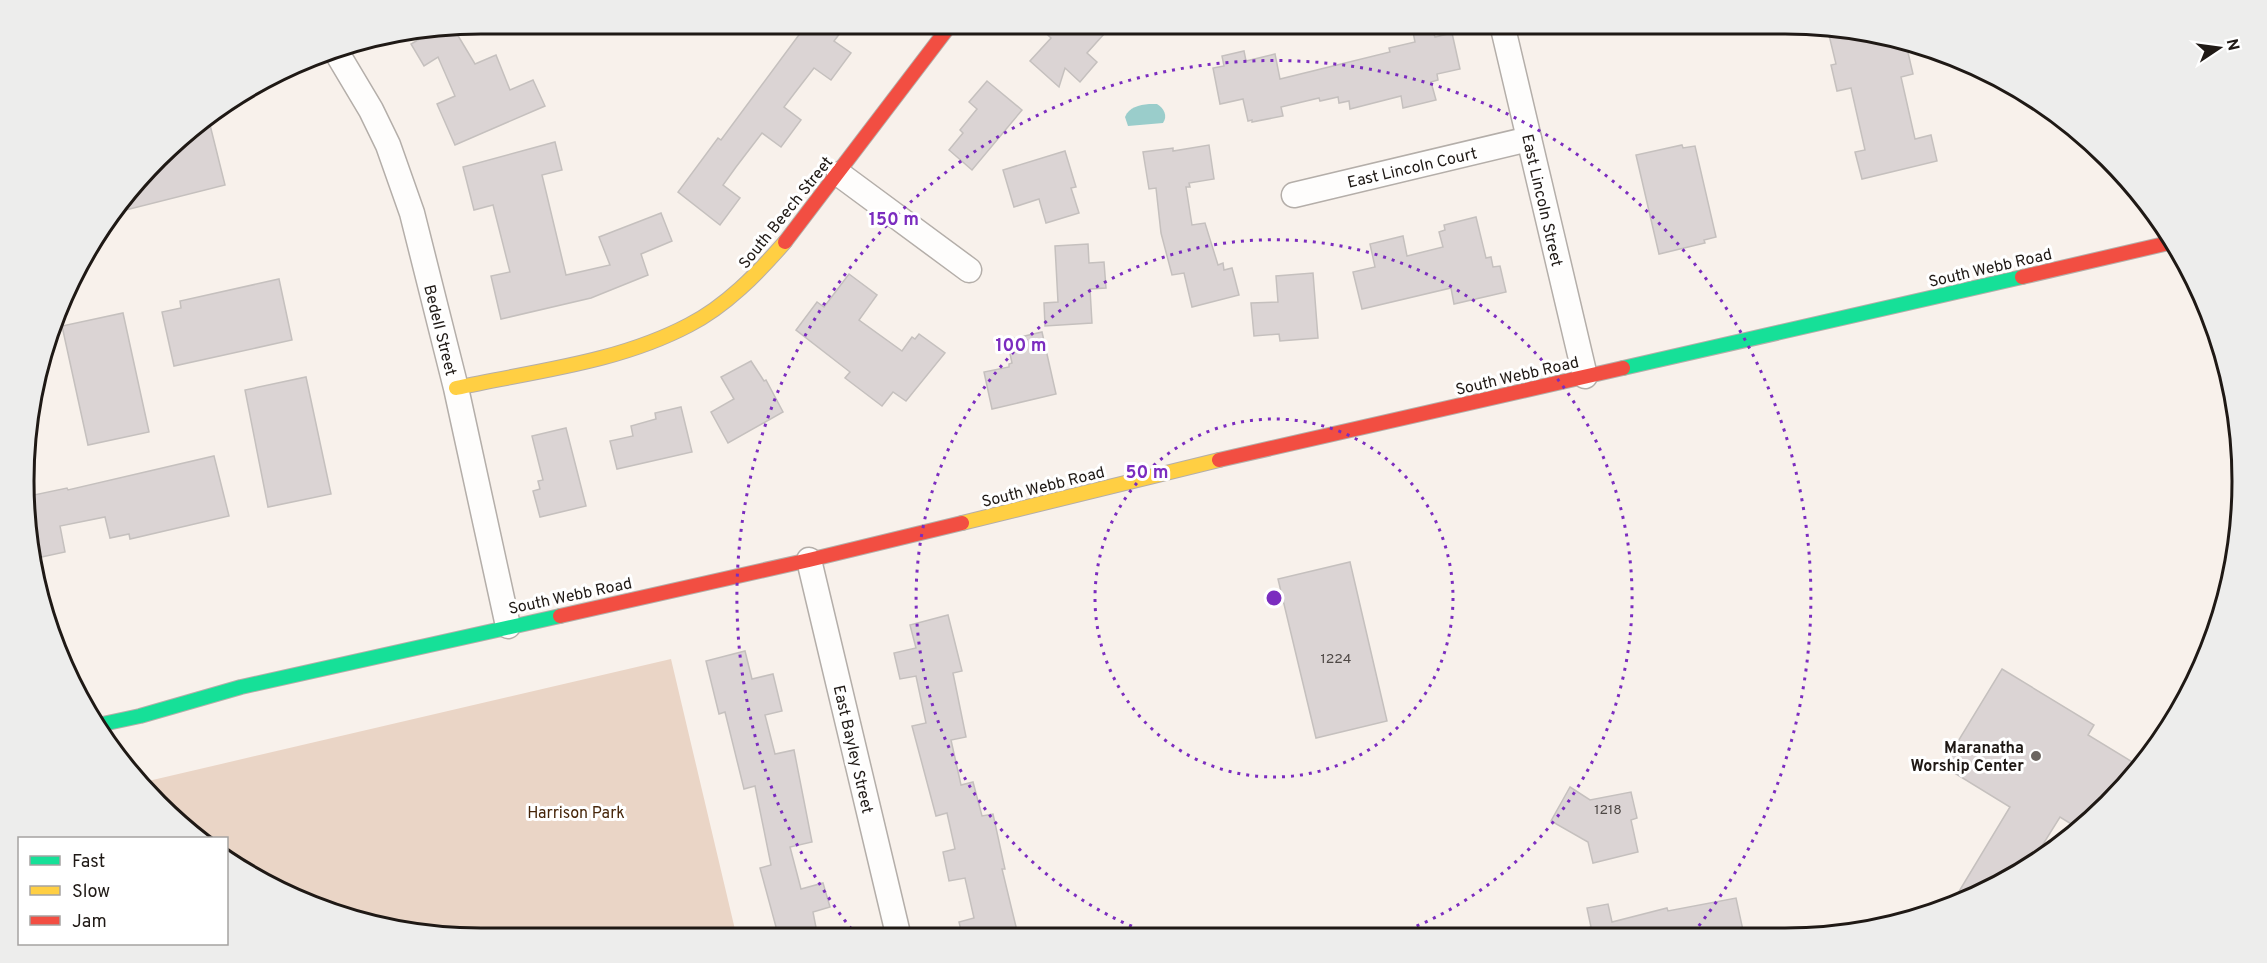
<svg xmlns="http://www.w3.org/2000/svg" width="2267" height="963" font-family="Overpass,sans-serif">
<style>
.green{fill:#ead5c6}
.water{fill:#9acdcb}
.building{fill:#dbd4d4;stroke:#c5c0be;stroke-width:1.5}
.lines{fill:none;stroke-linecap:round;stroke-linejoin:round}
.street-casing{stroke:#b4aea9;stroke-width:27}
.fast-casing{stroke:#b4aea9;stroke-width:16}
.slow-casing{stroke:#b4aea9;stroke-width:16}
.jam-casing{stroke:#b4aea9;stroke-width:16}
.street{stroke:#fefdfc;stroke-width:24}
.fast{stroke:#16e098;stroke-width:14}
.slow{stroke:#ffcf43;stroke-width:14}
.jam{stroke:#f24e42;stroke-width:14}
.ring{fill:none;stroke:#7b2cbf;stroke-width:3;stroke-dasharray:3 6}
.poi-dot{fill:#6b6560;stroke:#fff;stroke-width:2}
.labels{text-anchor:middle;stroke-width:6;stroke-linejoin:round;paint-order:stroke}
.number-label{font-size:14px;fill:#4e4845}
.street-label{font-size:16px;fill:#1f1915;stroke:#fff}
.poi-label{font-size:16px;font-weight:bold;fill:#1f1915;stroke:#fff;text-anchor:end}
.park-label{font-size:16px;fill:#462509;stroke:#fff}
.rim{fill:none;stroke:#1f1915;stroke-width:3}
.centre{fill:#7b2cbf;stroke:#fff;stroke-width:3}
.ring-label{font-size:18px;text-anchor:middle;font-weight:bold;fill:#7b2cbf;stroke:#fff;stroke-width:6;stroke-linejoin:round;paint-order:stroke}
</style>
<rect width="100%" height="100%" fill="#f8f1eb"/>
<path class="green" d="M671 659 737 938 481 939 334 915 253 878 227 859 226 838H198L180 826 144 782Z"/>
<path class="water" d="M1149 104H1157C1164 108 1168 116 1163 123L1128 126 1125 117C1129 107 1139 105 1149 104Z"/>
<g class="building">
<path d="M807 24H847L834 41 851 53 831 80 814 68 797 90 784 107 801 120 781 147 762 133 736 167 723 185 740 198 720 225 678 192 718 138 721 140Z"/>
<path d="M1036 24H1113L1087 53 1097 62 1080 82 1065 68 1059 87 1030 61 1051 38Z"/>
<path d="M1432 28 1435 37 1452 33 1460 69 1437 74 1438 80 1431 82 1436 100 1403 108 1401 96 1350 109 1349 101 1339 103 1338 97 1320 101 1319 98 1281 107 1283 116 1252 122V120L1248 121 1243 99 1220 104 1213 68 1224 66 1222 56 1244 51 1246 61 1275 54 1280 79 1390 52 1389 48 1415 42 1413 32Z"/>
<path d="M454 29 475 64 496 55 510 90 533 80 545 106 455 145 437 104 455 96 438 57 424 66 411 44 430 33Z"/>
<path d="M1828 31 1906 44 1913 74 1901 77 1915 139 1931 135 1937 161 1862 179 1855 152 1865 150 1851 88 1837 91 1831 65 1836 64Z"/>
<path d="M987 81 1022 110 972 170 949 150 963 133 960 130 977 109 969 102Z"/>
<path d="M210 125 225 185 118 212 180 137 190 130Z"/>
<path d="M555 142 562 170 542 175 566 275 610 265 599 237 661 213 672 241 641 254 648 275 591 298 501 319 491 276 510 272 493 205 474 210 463 167Z"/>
<path d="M1209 145 1214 179 1189 183 1190 187H1186L1192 225 1205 223 1218 265 1223 263 1224 270 1232 268 1239 295 1192 307 1184 273 1172 275 1161 233 1156 188 1149 189 1143 152 1173 148V151Z"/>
<path d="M1682 145 1683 148 1695 146 1716 237 1704 240 1705 243 1659 254 1636 155Z"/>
<path d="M1065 151 1076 187 1071 188 1079 213 1046 223 1039 199 1014 207 1003 170Z"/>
<path d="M1476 217 1486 258 1491 257 1493 267 1500 266 1506 292 1454 304 1451 288 1362 309 1353 272 1375 267 1370 244 1403 236 1407 256 1443 247 1439 232 1445 230 1444 225Z"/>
<path d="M1088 244 1089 263 1104 262 1106 288 1090 289 1092 323 1045 326 1044 303 1058 302 1055 246Z"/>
<path d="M1313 273 1318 338 1280 341 1279 334 1254 336 1251 303 1278 302 1276 276Z"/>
<path d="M849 274 877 295 859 320 902 351 912 337 915 339 919 334 945 353 906 401 893 392 882 406 845 378 850 372 796 330 817 302 824 307Z"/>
<path d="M279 279 292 340 174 366 162 312 181 308 180 301Z"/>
<path d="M123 313 149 432 88 445 62 326Z"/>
<path d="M1042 332 1056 394 992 409 984 372 1009 367V364L1012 363 1007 340Z"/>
<path d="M751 361 764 381 766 380 783 412 728 443 711 412 734 399 721 377Z"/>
<path d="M306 377 331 494 268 507 245 390Z"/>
<path d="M681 407 692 452 617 469 610 441 633 436 631 426 656 419 655 413Z"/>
<path d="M566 428 586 506 540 517 533 491 540 489 538 481 543 480 532 436Z"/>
<path d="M214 456 229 516 130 539 129 534 110 538 105 517 60 526 65 552 32 559 28 542 29 496 67 488 68 490Z"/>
<path d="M1350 562 1387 721 1316 738 1278 579Z"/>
<path d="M948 615 962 671 953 673 966 737 951 740 961 785 973 782 982 816 993 814 1005 869H1002L1018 935 1006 937 963 938 959 922 974 918 965 878 949 881 943 852 955 849 947 813 936 816 912 726 926 723 916 676 900 679 894 653 916 648 910 625Z"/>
<path d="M745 651 752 679 773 674 782 711 765 715 775 754 794 750 812 842 790 847 801 889 823 883 830 907 813 912 818 938H779L760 868 771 865 755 786 744 789 725 712 719 714 706 661Z"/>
<path d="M2002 669 2094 725 2088 735 2139 766 2087 826 2081 830 2060 817 2032 862 1988 892 1952 903 2010 807 1943 766Z"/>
<path d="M1570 787 1590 800 1631 792 1637 818 1631 820 1638 852 1593 863 1588 842 1551 821Z"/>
<path d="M1736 898 1744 935 1585 936 1584 929 1591 927 1587 908 1608 904 1612 922 1667 908 1668 911Z"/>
</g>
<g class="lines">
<defs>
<g id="street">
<path d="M1502 24 1585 376"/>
<path d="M334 48 371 110 388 145 412 213 456 388 508 626"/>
<path d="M839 174 969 270"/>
<path d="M1294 195 1529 139"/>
<path d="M809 560 899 938"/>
</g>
<g id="fast">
<path d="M1623 368 2022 277"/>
<path d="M98 725 140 716 241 687 560 616"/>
</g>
<g id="slow">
<path d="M456 388C534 371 617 363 689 325 726 306 757 274 785 242"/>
<path d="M962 523 1219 460"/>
</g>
<g id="jam">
<path d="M785 242 951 24"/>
<path d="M2022 277 2173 242"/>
<path d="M1219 460 1623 368"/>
<path d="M560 616 809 560 962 523"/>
</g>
</defs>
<use href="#street" class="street-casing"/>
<use href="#fast" class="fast-casing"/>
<use href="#slow" class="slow-casing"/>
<use href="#jam" class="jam-casing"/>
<use href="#street" class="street"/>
<use href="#fast" class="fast"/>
<use href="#slow" class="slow"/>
<use href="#jam" class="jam"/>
</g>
<g class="ring">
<circle cx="1274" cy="598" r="179"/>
<path d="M1157 936A358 358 0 1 1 1394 935"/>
<path d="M857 936A537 537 0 1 1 1694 932"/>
</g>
<circle class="poi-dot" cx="2036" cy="756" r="6"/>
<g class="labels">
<g class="number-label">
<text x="1336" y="663">1224</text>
<text x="1608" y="814">1218</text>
</g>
<g class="street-label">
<text transform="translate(1412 167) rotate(-13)" y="6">East Lincoln Court</text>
<text transform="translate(1543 200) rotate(77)" y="6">East Lincoln Street</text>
<text transform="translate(785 212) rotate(-51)" y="6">South Beech Street</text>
<text transform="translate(1990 267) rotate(-13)" y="6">South Webb Road</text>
<text transform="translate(441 330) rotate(76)" y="6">Bedell Street</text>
<text transform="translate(1517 375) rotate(-13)" y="6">South Webb Road</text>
<text transform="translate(1043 486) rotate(-14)" y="6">South Webb Road</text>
<text transform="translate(570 595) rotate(-12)" y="6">South Webb Road</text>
<text transform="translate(854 749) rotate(77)" y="6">East Bayley Street</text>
</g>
<g class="poi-label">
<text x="2024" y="753">Maranatha<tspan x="2024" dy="18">Worship Center</tspan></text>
</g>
<g class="park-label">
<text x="576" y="818">Harrison Park</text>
</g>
</g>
<path d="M0 0H2267V963H0ZM481 34H1785A447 447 0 0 1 2232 481V481A447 447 0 0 1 1785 928H481A447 447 0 0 1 34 481V481A447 447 0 0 1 481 34Z" fill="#ededec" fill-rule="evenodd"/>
<path class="rim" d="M481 34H1785A447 447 0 0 1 2232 481V481A447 447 0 0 1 1785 928H481A447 447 0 0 1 34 481V481A447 447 0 0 1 481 34Z"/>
<circle cx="1274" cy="598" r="9" class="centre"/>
<g class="ring-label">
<text x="894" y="225">150 m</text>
<text x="1021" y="351">100 m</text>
<text x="1147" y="478">50 m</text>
</g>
<rect x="18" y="837" width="210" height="108" fill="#ffffff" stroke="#a5a3a1" stroke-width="1.5"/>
<rect x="30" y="856" width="30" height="9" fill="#16e098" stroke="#a5a3a1" stroke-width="1.5"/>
<text x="72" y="867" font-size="18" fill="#1f1915">Fast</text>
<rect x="30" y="886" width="30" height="9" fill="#ffcf43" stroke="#a5a3a1" stroke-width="1.5"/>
<text x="72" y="897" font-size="18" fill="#1f1915">Slow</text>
<rect x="30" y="916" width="30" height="9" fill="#f24e42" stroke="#a5a3a1" stroke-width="1.5"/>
<text x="72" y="927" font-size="18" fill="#1f1915">Jam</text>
<g transform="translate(2219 48) rotate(77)" stroke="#ffffff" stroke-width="4.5" paint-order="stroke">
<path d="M0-4.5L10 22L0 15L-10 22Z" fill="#1f1915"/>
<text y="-9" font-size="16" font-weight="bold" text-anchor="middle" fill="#1f1915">N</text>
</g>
</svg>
